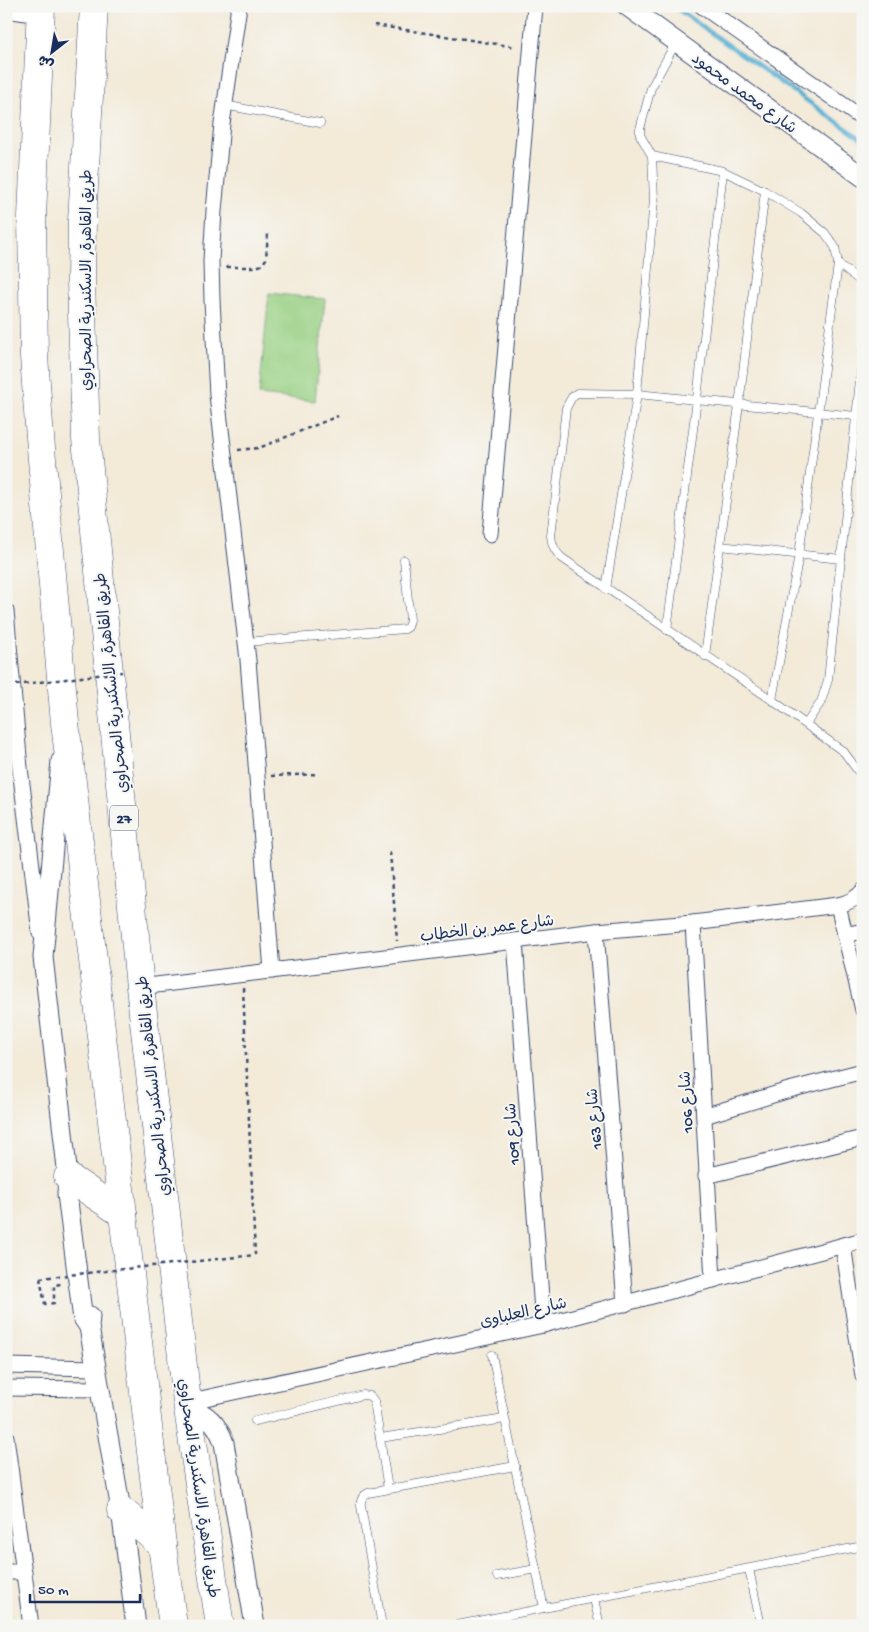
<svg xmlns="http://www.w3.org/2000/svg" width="869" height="1632" font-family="'Gochi Hand','Playpen Sans Arabic',sans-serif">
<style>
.green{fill:#98d083;stroke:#5a8070}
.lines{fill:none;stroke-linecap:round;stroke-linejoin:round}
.stream{stroke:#55aed2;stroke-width:4.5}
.service-casing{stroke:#3b4b70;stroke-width:9}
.minor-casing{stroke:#3b4b70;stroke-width:17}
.tertiary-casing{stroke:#3b4b70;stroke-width:21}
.motorway-casing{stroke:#3b4b70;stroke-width:29}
.path{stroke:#3b4b70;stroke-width:2.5;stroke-dasharray:4 4;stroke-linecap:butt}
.service{stroke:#fff;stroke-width:8}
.minor{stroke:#fff;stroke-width:15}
.tertiary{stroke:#fff;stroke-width:19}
.motorway{stroke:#fff;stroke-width:28}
.path-bridge{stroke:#3b4b70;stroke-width:2.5;stroke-dasharray:4 4;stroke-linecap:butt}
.labels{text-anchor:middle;stroke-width:4;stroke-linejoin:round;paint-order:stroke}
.shield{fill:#f6f6f2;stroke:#5d6b8a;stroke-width:1}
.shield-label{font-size:15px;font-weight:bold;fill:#1b2f5e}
.street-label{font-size:16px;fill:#1b2f5e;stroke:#f6f6f2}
</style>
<rect width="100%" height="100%" fill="#f6f6f2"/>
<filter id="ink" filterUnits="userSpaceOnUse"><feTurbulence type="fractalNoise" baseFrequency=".02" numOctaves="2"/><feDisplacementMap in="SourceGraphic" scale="10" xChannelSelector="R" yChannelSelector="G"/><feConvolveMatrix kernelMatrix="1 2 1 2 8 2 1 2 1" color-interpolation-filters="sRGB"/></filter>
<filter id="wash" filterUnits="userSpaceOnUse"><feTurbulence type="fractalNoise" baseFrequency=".0096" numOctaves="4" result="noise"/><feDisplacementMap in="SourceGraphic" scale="20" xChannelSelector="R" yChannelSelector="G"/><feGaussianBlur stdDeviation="1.12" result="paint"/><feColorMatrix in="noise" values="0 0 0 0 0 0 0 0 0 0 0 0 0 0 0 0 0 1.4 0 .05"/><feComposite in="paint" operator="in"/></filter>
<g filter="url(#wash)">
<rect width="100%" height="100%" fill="#f3ead8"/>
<path class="green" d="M269 293 325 299 315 401 259 395Z"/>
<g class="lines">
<path class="stream" d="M673 6 863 140"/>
</g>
</g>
<g filter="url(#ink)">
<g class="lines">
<defs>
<g id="service">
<path d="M224 105 320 123"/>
<path d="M652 156 723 171 765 191 801 213 825 233 835 247 838 264 799 555 772 700"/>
<path d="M838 264 863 283"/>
<path d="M856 416 637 394 577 393 572 397 566 408 551 536C552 546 555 552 562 558L772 700 844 752 863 778"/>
<path d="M720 546 841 559"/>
<path d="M606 589 637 394 654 199 652 156 640 135V129L651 88 676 42"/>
<path d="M667 630 697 399 723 171"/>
<path d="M246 642 405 629 408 627 410 620 404 560"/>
<path d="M705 656 739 405 765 191"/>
<path d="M806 724 821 702 828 680 863 352"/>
<path d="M492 1355 544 1608"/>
<path d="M255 1421 363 1395 370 1396 374 1401 388 1489"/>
<path d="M380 1438 505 1419"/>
<path d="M749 1569 761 1626"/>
<path d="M497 1576 536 1569"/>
<path d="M594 1599 600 1626"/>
<path d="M382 1626 361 1506C360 1500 362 1496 368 1493L515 1466"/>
<path d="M452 1626 863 1546"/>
</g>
<g id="minor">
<path d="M239 6 222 124 214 211 211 261 212 300 217 395 248 660 272 971"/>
<path d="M702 6 863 119"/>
<path d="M6 10 40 15"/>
<path d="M490 534 535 6"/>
<path d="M6 611 20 768 40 933"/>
<path d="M838 905 863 1010"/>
<path d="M693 923 713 1280"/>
<path d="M596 931 625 1304"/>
<path d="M845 935 863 931"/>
<path d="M515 941 543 1325"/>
<path d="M140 987 596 931 693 923 838 905C848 903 856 899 863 891"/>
<path d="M704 1116 789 1090 863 1071"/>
<path d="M706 1176 863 1138"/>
<path d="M843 1245 863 1376"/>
<path d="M6 1366 95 1368"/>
<path d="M6 1388 99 1389"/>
<path d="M187 1402 543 1325 863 1240"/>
<path d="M6 1437 31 1626"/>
<path d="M6 1572H24"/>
</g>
<g id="tertiary">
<path d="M627 6 863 177"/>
<path d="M61 761 43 957 68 1177 67 1194 82 1312 83 1318 89 1327"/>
<path d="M90 1316 89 1327 121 1510 136 1626"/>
<path d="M188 1408C207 1413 218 1424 224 1443L255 1626"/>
</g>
<g id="motorway">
<path d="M41 6 32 217 34 356 39 425 65 723 162 1545 173 1626"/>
<path d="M94 6 82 221 81 281 86 439 140 987 166 1213 187 1402 220 1626"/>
<path d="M68 1177 123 1214"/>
<path d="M121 1510 162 1545"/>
</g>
</defs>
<use href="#service" class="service-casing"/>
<use href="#minor" class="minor-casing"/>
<use href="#tertiary" class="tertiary-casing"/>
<use href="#motorway" class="motorway-casing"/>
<g class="path">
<path d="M374 25 516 47"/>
<path d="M226 267H255L262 265 266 259 268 232"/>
<path d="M238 450 259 448 338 416"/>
<path d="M271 776 319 774"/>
<path d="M390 852 397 941"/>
<path d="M243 988 255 1255"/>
<path d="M40 1278 45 1304 54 1303V1285L61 1284"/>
</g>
<use href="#service" class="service"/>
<use href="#minor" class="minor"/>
<use href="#tertiary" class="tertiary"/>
<use href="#motorway" class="motorway"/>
<g class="path-bridge">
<path d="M16 685 122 672"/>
<path d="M40 1278 255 1255"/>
</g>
</g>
</g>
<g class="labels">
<rect class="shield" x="110" y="805.5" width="28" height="25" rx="4"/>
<g class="shield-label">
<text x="124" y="823">27</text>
</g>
<g class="street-label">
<text transform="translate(745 92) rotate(36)" y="6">شارع محمد محمود</text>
<text transform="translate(85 280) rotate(-90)" y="6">طريق القاهرة, الاسكندرية الصحراوي</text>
<text transform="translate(110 683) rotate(-96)" y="6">طريق القاهرة, الاسكندرية الصحراوي</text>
<text transform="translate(487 927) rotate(-7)" y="6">شارع عمر بن الخطاب</text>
<text transform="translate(152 1086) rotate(-96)" y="6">طريق القاهرة, الاسكندرية الصحراوي</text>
<text transform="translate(685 1102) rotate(-93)" y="6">شارع 106</text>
<text transform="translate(593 1119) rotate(-95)" y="6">شارع 163</text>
<text transform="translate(511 1134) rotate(-94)" y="6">شارع 109</text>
<text transform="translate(523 1311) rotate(-13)" y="6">شارع العلباوى</text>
<text transform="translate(200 1488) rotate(82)" y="6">طريق القاهرة, الاسكندرية الصحراوي</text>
</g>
</g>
<rect width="869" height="1632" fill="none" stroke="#f6f6f2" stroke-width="25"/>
<g transform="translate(52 52) rotate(211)" stroke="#f6f6f2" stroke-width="4" paint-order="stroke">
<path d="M0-4L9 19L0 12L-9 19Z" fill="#1b2f5e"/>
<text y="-8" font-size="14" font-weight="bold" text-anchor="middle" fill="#1b2f5e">ش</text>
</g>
<path d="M30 1594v8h110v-8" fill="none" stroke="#1b2f5e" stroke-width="2.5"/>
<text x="38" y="1594" font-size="15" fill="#1b2f5e" stroke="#f6f6f2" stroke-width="4" paint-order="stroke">50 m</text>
</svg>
